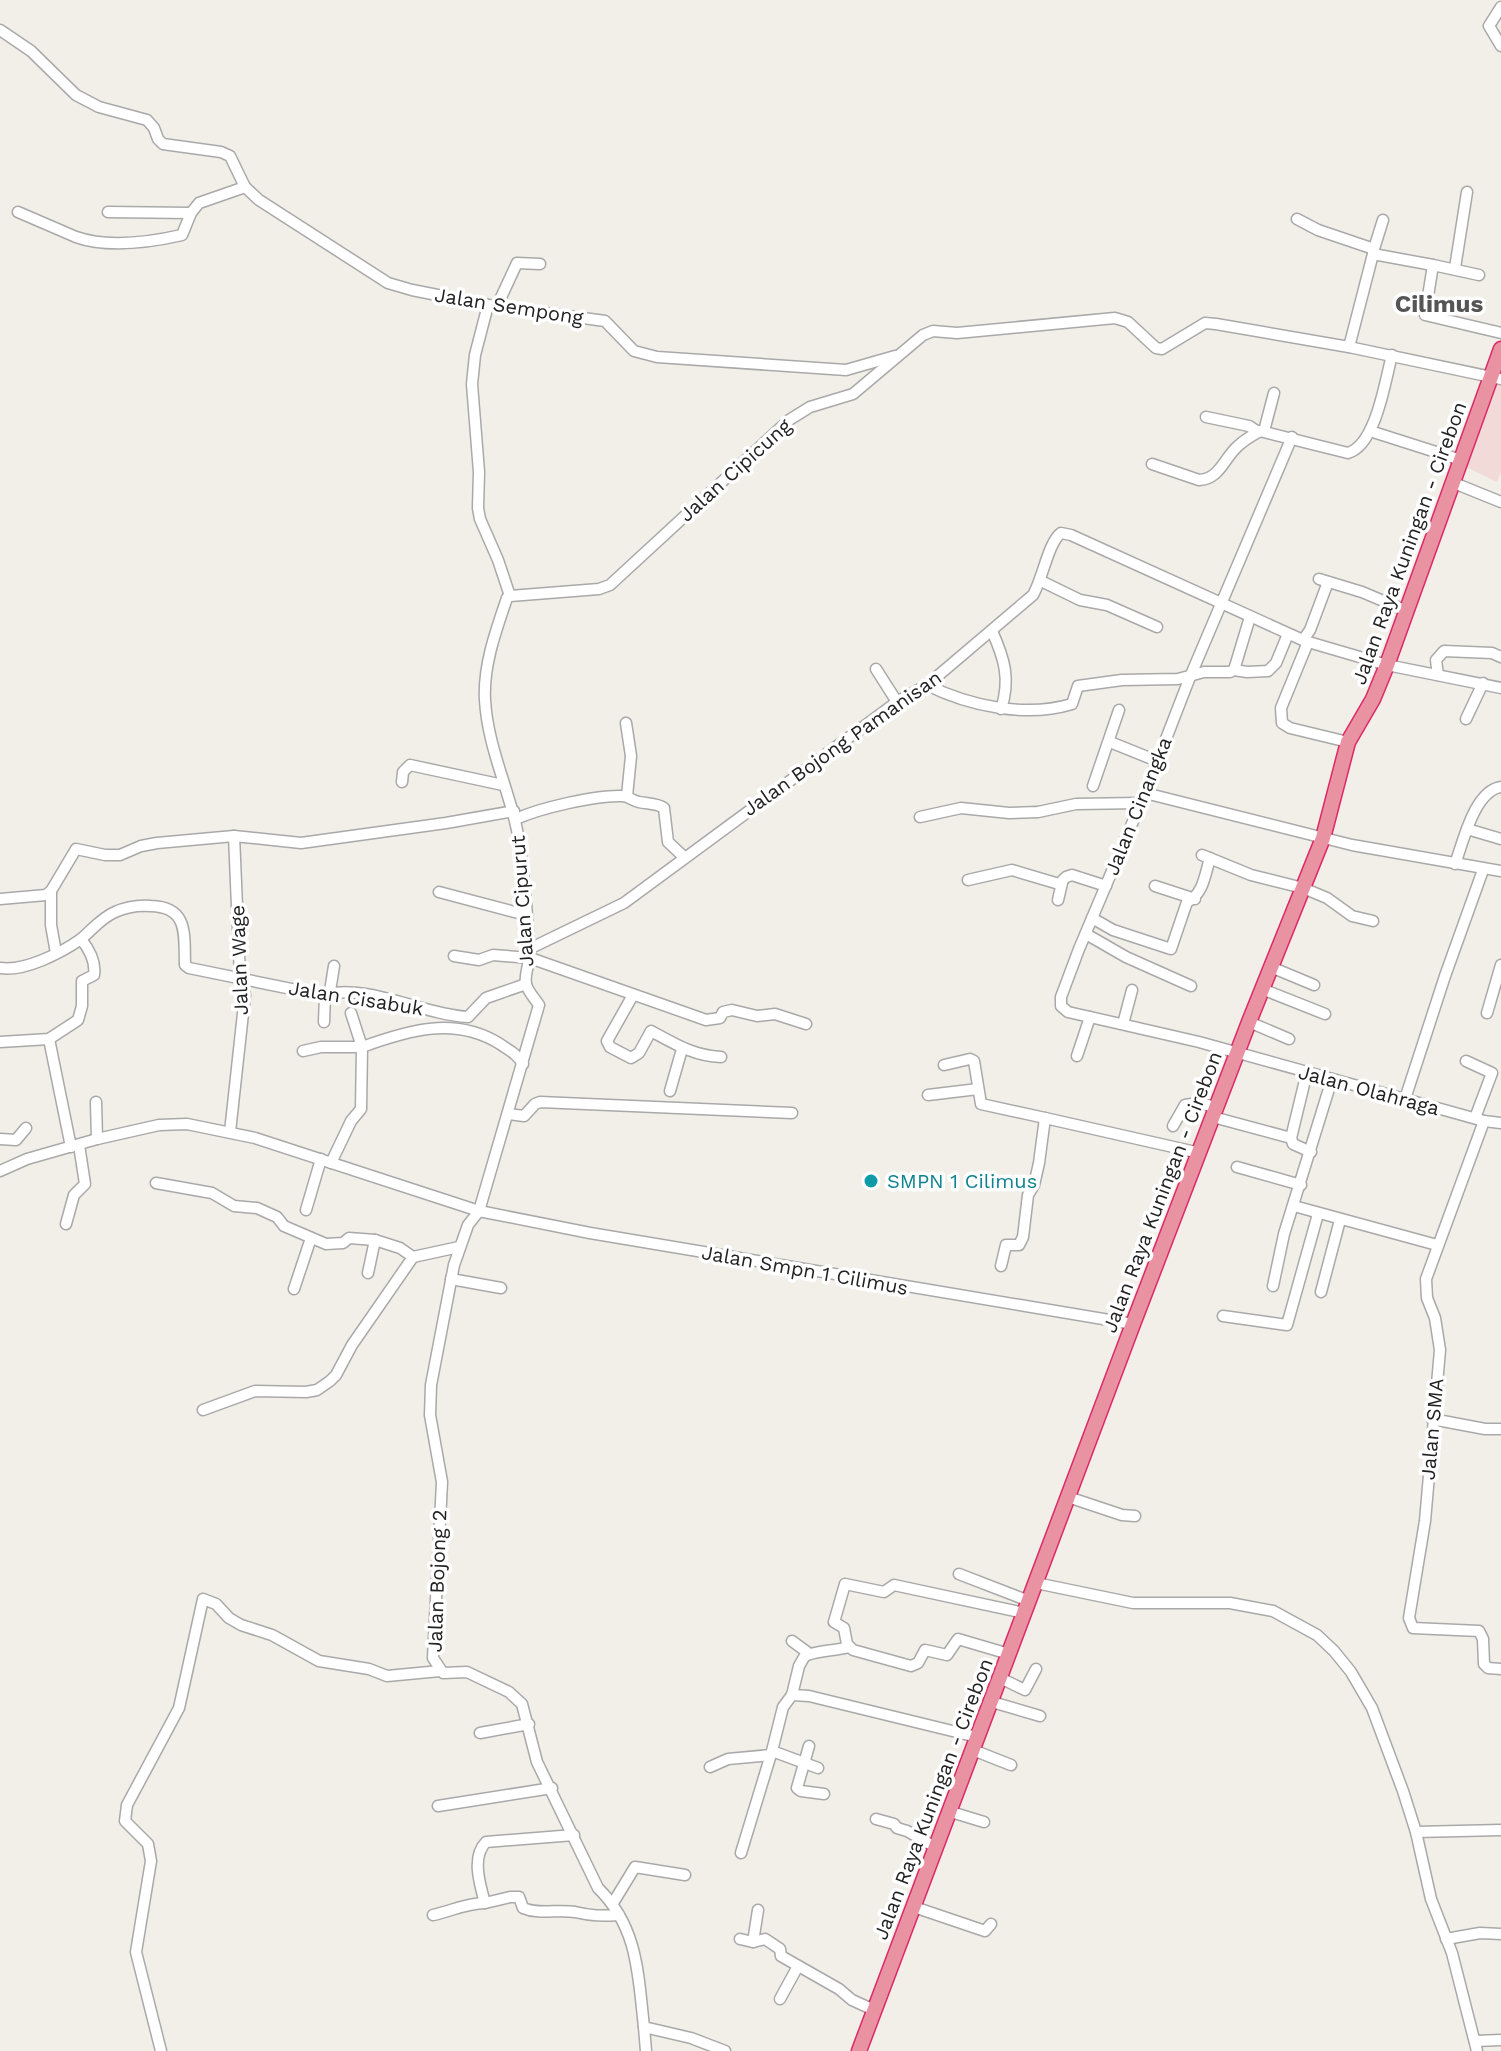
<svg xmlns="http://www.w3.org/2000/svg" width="1501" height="2051" font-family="'Work Sans',sans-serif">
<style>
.commercial{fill:#f2dad9}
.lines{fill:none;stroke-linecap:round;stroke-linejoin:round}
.minor-casing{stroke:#a9a9a9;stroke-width:13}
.highway-casing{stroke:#dc2a67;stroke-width:17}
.minor{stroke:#fff;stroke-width:10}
.highway{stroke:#e892a2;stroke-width:14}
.culture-dot{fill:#0f9aa8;stroke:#fff;stroke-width:3}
.labels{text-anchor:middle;stroke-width:7;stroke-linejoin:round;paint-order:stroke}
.street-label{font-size:20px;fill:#222;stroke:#fff}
.culture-label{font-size:20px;fill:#0d838f;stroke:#fff;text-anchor:start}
.quarter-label{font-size:24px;font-weight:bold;fill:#555;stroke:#fff}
</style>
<rect width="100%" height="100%" fill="#f2efe9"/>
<path class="commercial" d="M1496 379H1501V472L1497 482 1462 465Z"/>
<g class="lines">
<defs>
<g id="minor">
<path d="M1501 7 1489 26 1501 46"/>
<path d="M0 30 31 51 76 95 99 107 147 120 154 128 158 139 163 144 221 152 230 156 245 187 259 200 388 283 412 290 488 305 605 321 634 351 657 357 846 370 895 356"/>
<path d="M18 212C37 220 57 229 76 237 107 248 151 242 182 235L191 213 199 203 245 187"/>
<path d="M108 212 191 213"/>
<path d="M1297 219 1318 230 1374 249"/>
<path d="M1373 252 1383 220"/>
<path d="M1455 268 1467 192"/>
<path d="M1479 275 1433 265 1425 315 1501 333"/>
<path d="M488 305 475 355 472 384 479 472 478 508 480 519 498 560 510 596"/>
<path d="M497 306 517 263 540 264"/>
<path d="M1349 347 1373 254 1433 265"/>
<path d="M1206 417 1249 426 1258 432"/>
<path d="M1264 431 1274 393"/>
<path d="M1370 431 1461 460"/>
<path d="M1292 437 1190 677 1145 793 1079 949 1061 997V1006L1068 1012 1199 1042 1484 1121 1501 1123"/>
<path d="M1152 464 1199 480C1220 479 1224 458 1238 446 1244 440 1253 435 1260 431L1348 453C1376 445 1385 381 1392 355"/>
<path d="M1454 483 1501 502"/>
<path d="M1319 579 1362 592 1407 611"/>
<path d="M1041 581 1080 600 1107 605 1157 627"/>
<path d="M992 631C1004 658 1011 679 1001 709"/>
<path d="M1303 640 1310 630 1328 582"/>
<path d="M1308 642 1281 708 1282 723 1290 728 1348 742"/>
<path d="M876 669 897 702"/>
<path d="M1234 670 1250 617"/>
<path d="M1438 675 1436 660 1444 651 1492 653 1501 657"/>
<path d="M927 685C969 706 1026 718 1072 704L1078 686 1122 680 1178 679 1204 672H1230L1234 670 1247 672 1268 671 1276 663 1288 634"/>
<path d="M1466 719 1483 683"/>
<path d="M626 723 631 756 627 796"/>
<path d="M1110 742 1157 761"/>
<path d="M402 782 403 772 410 765 503 785"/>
<path d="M1093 786 1119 710"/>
<path d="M1145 793 1352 845 1501 871"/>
<path d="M920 817 961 808 1009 813 1038 812 1076 804 1139 803"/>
<path d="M516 819C540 808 596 795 622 796 629 796 632 801 639 802 648 804 656 803 664 808L668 842 684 857"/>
<path d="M1467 829 1501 839"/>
<path d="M1202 855 1251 875 1303 888 1327 898 1352 916 1373 921"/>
<path d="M1455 864C1463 843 1474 791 1501 787"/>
<path d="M968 880 1012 870 1059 884 1066 877 1072 875 1106 886"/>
<path d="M1155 886 1195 899"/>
<path d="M51 891V925L56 953"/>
<path d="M439 892 526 915"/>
<path d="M0 899 46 895 51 891 76 849 105 855H120L141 846 157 843 234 836 301 843 446 823 514 811"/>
<path d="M1058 900 1062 883"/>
<path d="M1092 918 1113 930 1171 949 1187 902C1203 895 1205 875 1210 858"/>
<path d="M1086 934 1126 957 1191 986"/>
<path d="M529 949 624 903 897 702 927 685 1033 595C1043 578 1048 543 1061 533L1071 535 1305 641 1387 665 1501 688"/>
<path d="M454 956 479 960 493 955 530 958 706 1020 720 1018 723 1012 732 1010 757 1016 775 1014 806 1024"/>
<path d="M1271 967 1314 985"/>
<path d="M0 968C24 972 61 953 81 939 92 930 101 918 115 912 126 907 139 905 151 906 189 907 184 935 185 965L189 968 321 995C370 983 419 1014 468 1017L486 998 526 984"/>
<path d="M1262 989 1325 1014"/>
<path d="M330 991 334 966"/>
<path d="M633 995 607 1041 610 1047 631 1058 639 1053 651 1031C675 1044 694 1056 721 1057"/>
<path d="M1487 1013 1501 965"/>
<path d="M324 1022 325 995"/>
<path d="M1249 1022 1289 1039"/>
<path d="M1123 1024 1132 990"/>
<path d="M49 1039 71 1147"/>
<path d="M0 1042 49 1039 78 1020 82 1006V981L94 975C96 962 89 949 81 939"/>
<path d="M303 1051 321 1047H362L351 1013"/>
<path d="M1077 1056 1090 1017"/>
<path d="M1466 1061 1492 1073 1475 1118"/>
<path d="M944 1065 970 1059 974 1061 981 1104 1045 1118 1039 1163 1034 1185 1028 1195 1023 1237 1019 1245H1006L1001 1266"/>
<path d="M670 1091 682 1049"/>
<path d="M928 1095 978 1089"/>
<path d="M1405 1099 1445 976 1483 870"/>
<path d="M96 1102 97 1139"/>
<path d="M508 1114 524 1116 535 1104 540 1102 792 1113"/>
<path d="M1213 1117 1291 1138 1293 1144 1311 1152"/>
<path d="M1045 1118 1200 1153"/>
<path d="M1484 1121 1426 1279 1427 1298 1435 1318 1440 1350 1425 1521 1409 1618 1413 1628 1479 1631 1483 1639 1484 1664 1488 1668 1501 1669"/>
<path d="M1173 1126 1185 1105 1198 1103 1216 1107"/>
<path d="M230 1132 245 995 240 977 234 836"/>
<path d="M1291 1138 1307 1072"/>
<path d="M0 1139 16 1140 26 1128"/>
<path d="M331 1163 351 1121 361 1109 362 1047C409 1030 455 1016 500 1044 510 1051 516 1053 523 1064"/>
<path d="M1237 1167 1301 1185"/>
<path d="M0 1171 27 1159 97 1139 159 1125 187 1124 255 1138 479 1211 590 1233 1133 1324"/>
<path d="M156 1183 212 1193 234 1206 257 1208 277 1217 284 1226 326 1244 343 1243 349 1238 375 1240"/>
<path d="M1294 1206 1437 1245"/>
<path d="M306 1210 321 1159"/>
<path d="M66 1224 74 1195 85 1184 79 1145"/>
<path d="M368 1273 375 1240 400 1248 413 1257 459 1247"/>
<path d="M451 1279 501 1288"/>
<path d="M1273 1286 1284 1234 1332 1079"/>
<path d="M294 1289 311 1238"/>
<path d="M1321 1292 1340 1220"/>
<path d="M1223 1316 1287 1325 1318 1214"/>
<path d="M203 1410 255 1391 306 1392 317 1390 330 1381 336 1375 352 1345 413 1257"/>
<path d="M1432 1419 1485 1429H1501"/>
<path d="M1068 1497 1122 1515 1135 1516"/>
<path d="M959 1574 1029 1601"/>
<path d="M1036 1583 1133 1603H1230L1273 1611 1317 1635 1334 1651 1351 1672 1372 1708 1403 1791 1416 1832 1431 1899 1452 1953 1477 2051"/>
<path d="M792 1641 807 1652 799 1666 792 1695"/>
<path d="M1009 1654 958 1639 947 1655 925 1650 918 1663 911 1666 853 1650 847 1644 844 1628 834 1622 845 1584 884 1592 894 1585 1024 1613"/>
<path d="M807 1655C822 1650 834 1651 849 1647"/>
<path d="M1000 1678 1025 1690 1036 1669"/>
<path d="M992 1702 1040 1716"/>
<path d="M480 1733 529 1724"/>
<path d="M809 1746 797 1788 801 1791 824 1794"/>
<path d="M973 1750 1011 1765"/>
<path d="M772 1751 818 1768"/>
<path d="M710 1767 728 1759 771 1755"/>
<path d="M438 1806 552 1788"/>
<path d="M951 1812 984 1822"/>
<path d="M876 1819 894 1824 897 1828 907 1831 937 1848"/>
<path d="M1416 1832 1501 1830"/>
<path d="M741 1853 772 1751 783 1707 792 1695 809 1696 977 1737"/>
<path d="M485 1903 510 1897H519L523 1908C539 1915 558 1909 575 1912 592 1916 601 1916 619 1915"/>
<path d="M613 1903 635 1867 685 1875"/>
<path d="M914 1907 985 1931 991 1924"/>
<path d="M433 1915C451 1911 467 1903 485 1903 480 1885 471 1857 486 1842L574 1835"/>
<path d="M740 1939 753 1942 765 1939 780 1949 781 1956 839 1989 852 2000 874 2010"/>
<path d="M1446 1939 1480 1933 1501 1934"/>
<path d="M753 1942 758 1910"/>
<path d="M780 1999 798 1966"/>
<path d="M644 2027 646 2051"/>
<path d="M1475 2041 1501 2040"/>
<path d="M161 2051 136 1952 151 1861 148 1844 125 1821 127 1805 179 1708 203 1599 216 1604 229 1618 241 1625 272 1635 319 1661 369 1669 387 1676 440 1671"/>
<path d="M725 2051 691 2038 644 2027C638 1974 638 1927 598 1888L537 1762 522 1704 509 1692 467 1672 443 1673 433 1658 442 1482 430 1415 431 1385 454 1265 468 1225 479 1211 539 1005C535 999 527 990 526 984 524 975 530 963 529 953 528 921 525 887 521 855 516 802 488 754 485 700 483 666 496 630 507 598L510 596 599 589 610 585 789 420 810 407 853 394 923 335 933 331 957 333 1115 318 1128 322 1156 348 1162 349 1205 323 1216 324 1349 347 1501 379"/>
</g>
<path id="highway" d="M859 2051 1133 1324 1249 1022 1323 838 1348 742 1373 699 1387 665 1501 349"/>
</defs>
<use href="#minor" class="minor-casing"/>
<use href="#highway" class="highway-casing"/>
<use href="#minor" class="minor"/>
<use href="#highway" class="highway"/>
</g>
<circle class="culture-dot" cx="871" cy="1181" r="8"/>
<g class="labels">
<g class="street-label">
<text transform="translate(509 306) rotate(9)" y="7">Jalan Sempong</text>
<text transform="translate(735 470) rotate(-42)" y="7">Jalan Cipicung</text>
<text transform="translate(1409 543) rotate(-70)" y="7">Jalan Raya Kuningan - Cirebon</text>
<text transform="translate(842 743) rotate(-35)" y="7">Jalan Bojong Pamanisan</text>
<text transform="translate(1138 806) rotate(-68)" y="7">Jalan Cinangka</text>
<text transform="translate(522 901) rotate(-94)" y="7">Jalan Cipurut</text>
<text transform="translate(239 960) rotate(-92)" y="7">Jalan Wage</text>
<text transform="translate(356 998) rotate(9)" y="7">Jalan Cisabuk</text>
<text transform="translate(1369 1090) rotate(15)" y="7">Jalan Olahraga</text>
<text transform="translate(1162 1192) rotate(-69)" y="7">Jalan Raya Kuningan - Cirebon</text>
<text transform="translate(805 1270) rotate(10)" y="7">Jalan Smpn 1 Cilimus</text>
<text transform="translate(1432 1429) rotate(-85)" y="7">Jalan SMA</text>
<text transform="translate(437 1581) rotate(-88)" y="7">Jalan Bojong 2</text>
<text transform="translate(933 1799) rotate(-69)" y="7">Jalan Raya Kuningan - Cirebon</text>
</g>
<g class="culture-label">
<text x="887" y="1188">SMPN 1 Cilimus</text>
</g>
<g class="quarter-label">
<text x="1439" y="312">Cilimus</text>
</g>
</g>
</svg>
